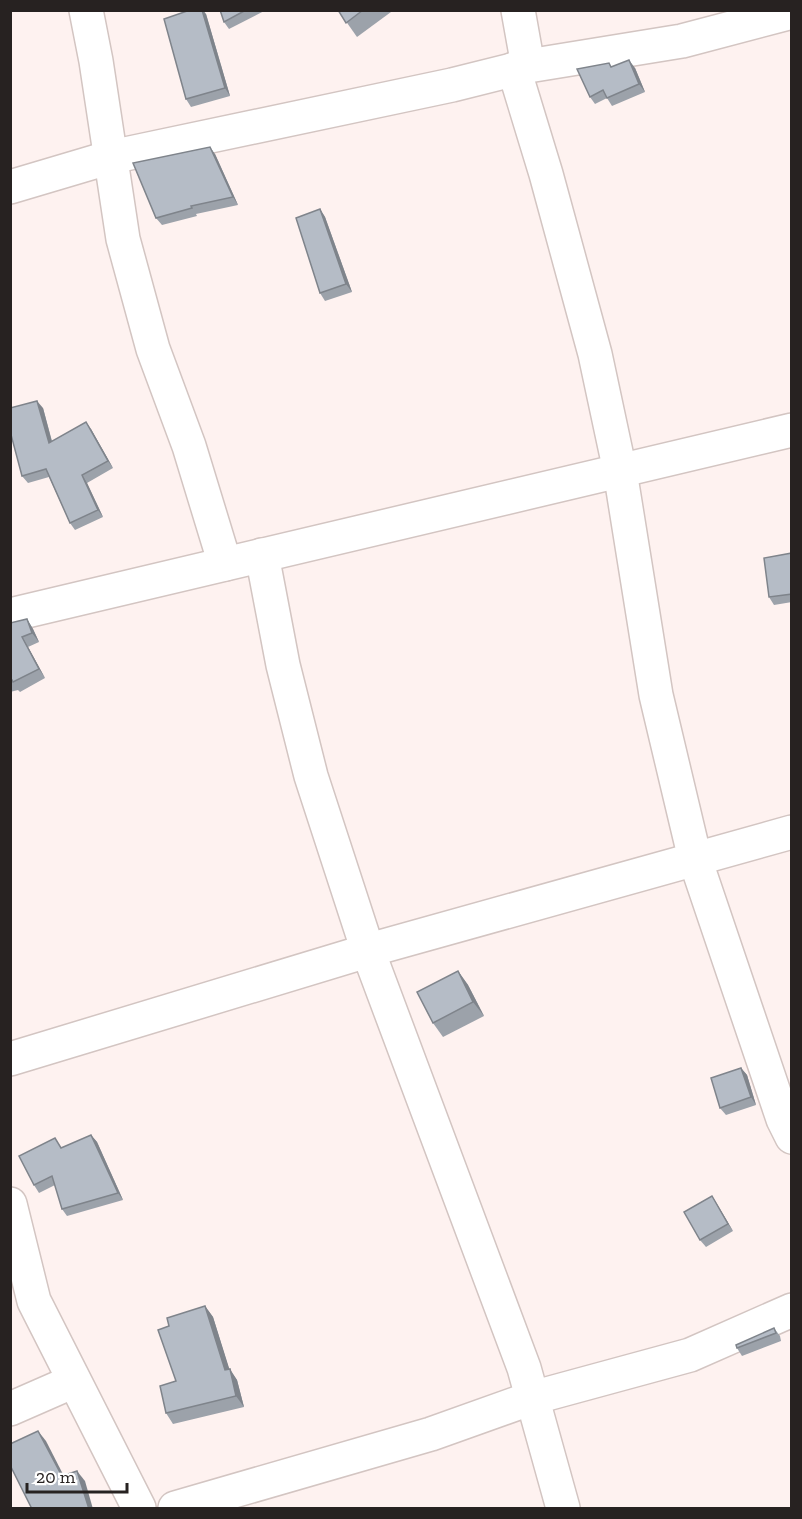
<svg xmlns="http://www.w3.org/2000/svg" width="802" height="1519" font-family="'Zilla Slab',serif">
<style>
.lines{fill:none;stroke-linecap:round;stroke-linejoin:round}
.minor-casing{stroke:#d3c5c2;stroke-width:36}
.minor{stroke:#fff;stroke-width:33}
.wall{fill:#9ca2aa}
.shaded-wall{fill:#7f848b}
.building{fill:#b5bcc6;stroke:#7f848b;stroke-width:1.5}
</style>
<rect width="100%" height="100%" fill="#fef2f0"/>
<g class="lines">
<defs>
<g id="minor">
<path d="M86 10 96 61 123 239 153 349 189 446 225 564"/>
<path d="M518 10 528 66"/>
<path d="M514 69 546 174 595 354 620 471 656 695 695 859 783 1119 792 1137"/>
<path d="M10 187 111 157 452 85 528 66 682 41 792 12"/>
<path d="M262 555 283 665 311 776 368 951 524 1368 563 1508"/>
<path d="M10 615 792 430"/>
<path d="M10 1059 380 947 792 832"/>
<path d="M10 1204 34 1301 139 1508"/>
<path d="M10 1409 74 1381"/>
<path d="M175 1508 431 1434 532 1398 690 1355 792 1310"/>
</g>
</defs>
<use href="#minor" class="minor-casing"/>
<use href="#minor" class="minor"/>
</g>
<g class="wall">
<path d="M220 10H266L229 29 224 22Z"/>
<path d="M338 10H390L391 12 357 37Z"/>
<path d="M206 14 230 96 191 107 186 99Z"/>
<path d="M611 67 635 68 645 92 612 106 607 98 595 104 590 97Z"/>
<path d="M215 154 238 205 196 214 197 216 162 225 156 218Z"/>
<path d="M320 209 325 217 352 292 325 301 320 293Z"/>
<path d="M43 408 52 441 91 429 113 468 87 483 103 517 75 530 70 523 49 477 28 483 22 476Z"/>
<path d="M792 553V602L774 605 769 597Z"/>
<path d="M27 619 33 629 39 642 28 647 45 678 20 692 18 690 10 692V623Z"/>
<path d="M458 971 468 985 484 1016 443 1037 433 1023Z"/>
<path d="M741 1068 747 1075 756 1105 726 1115 720 1108Z"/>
<path d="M91 1135 97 1142 123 1200 67 1216 62 1209 55 1185 39 1193 34 1185 62 1148Z"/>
<path d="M712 1196 733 1231 706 1247 700 1240Z"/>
<path d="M205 1306 213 1317 229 1369 237 1380 244 1407 173 1424 166 1413 176 1381 169 1326Z"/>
<path d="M774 1328 780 1336 781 1341 742 1356 737 1348Z"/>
</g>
<g class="shaded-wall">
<path d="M202 10H203L206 14 230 96 225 88Z"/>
<path d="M629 60 635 68 645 92 639 84Z"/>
<path d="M210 147 215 154 238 205 233 197Z"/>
<path d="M320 209 325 217 352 292 346 284Z"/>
<path d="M37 401 43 408 54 450 49 443Z"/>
<path d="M86 422 91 429 113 468 108 461Z"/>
<path d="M82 475 87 483 103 517 98 510Z"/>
<path d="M27 619 33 629 39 642 32 633Z"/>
<path d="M22 637 28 647 45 678 39 669Z"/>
<path d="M458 971 468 985 484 1016 473 1002Z"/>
<path d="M741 1068 747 1075 756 1105 751 1097Z"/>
<path d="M91 1135 97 1142 123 1200 118 1193Z"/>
<path d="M712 1196 717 1204 733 1231 728 1224Z"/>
<path d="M205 1306 213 1317 230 1371V1369L237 1380 244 1407 236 1396 225 1370Z"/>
<path d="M38 1431 46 1441 69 1486 62 1476Z"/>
<path d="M77 1471 85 1481 93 1509H89Z"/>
</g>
<g class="building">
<path d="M190 10H202L225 88 186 99 164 19Z"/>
<path d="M220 10H246L224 22Z"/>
<path d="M338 10H363L346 23Z"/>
<path d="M629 60 639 84 607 98 603 90 590 97 577 69 609 63 611 67Z"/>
<path d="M210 147 233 197 191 206 192 208 156 218 133 163Z"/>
<path d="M320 209 346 284 320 293 296 218Z"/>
<path d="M37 401 49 443 86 422 108 461 82 475 98 510 70 523 46 469 22 476 10 431V408Z"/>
<path d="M792 553V594L769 597 764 558Z"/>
<path d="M27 619 32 633 22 637 39 669 13 682 12 680 10 681V623Z"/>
<path d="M458 971 473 1002 433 1023 417 992Z"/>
<path d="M741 1068 751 1097 720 1108 711 1078Z"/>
<path d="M91 1135 118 1193 62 1209 52 1176 34 1185 19 1156 55 1138 61 1148Z"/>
<path d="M712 1196 728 1224 700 1240 684 1212Z"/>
<path d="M205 1306 225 1370 230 1369 236 1396 166 1413 160 1386 176 1381 158 1330 169 1326 167 1318Z"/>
<path d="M774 1328 776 1333 737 1348 736 1345Z"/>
<path d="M38 1431 62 1476 77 1471 89 1509H32L10 1465V1444Z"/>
</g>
<rect width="802" height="1519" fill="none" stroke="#272221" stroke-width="24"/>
<path d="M27 1483v9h100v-9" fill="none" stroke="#272221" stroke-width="3"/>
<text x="36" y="1483" font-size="18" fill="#272221" stroke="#ffffff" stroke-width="4.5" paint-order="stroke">20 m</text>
</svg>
